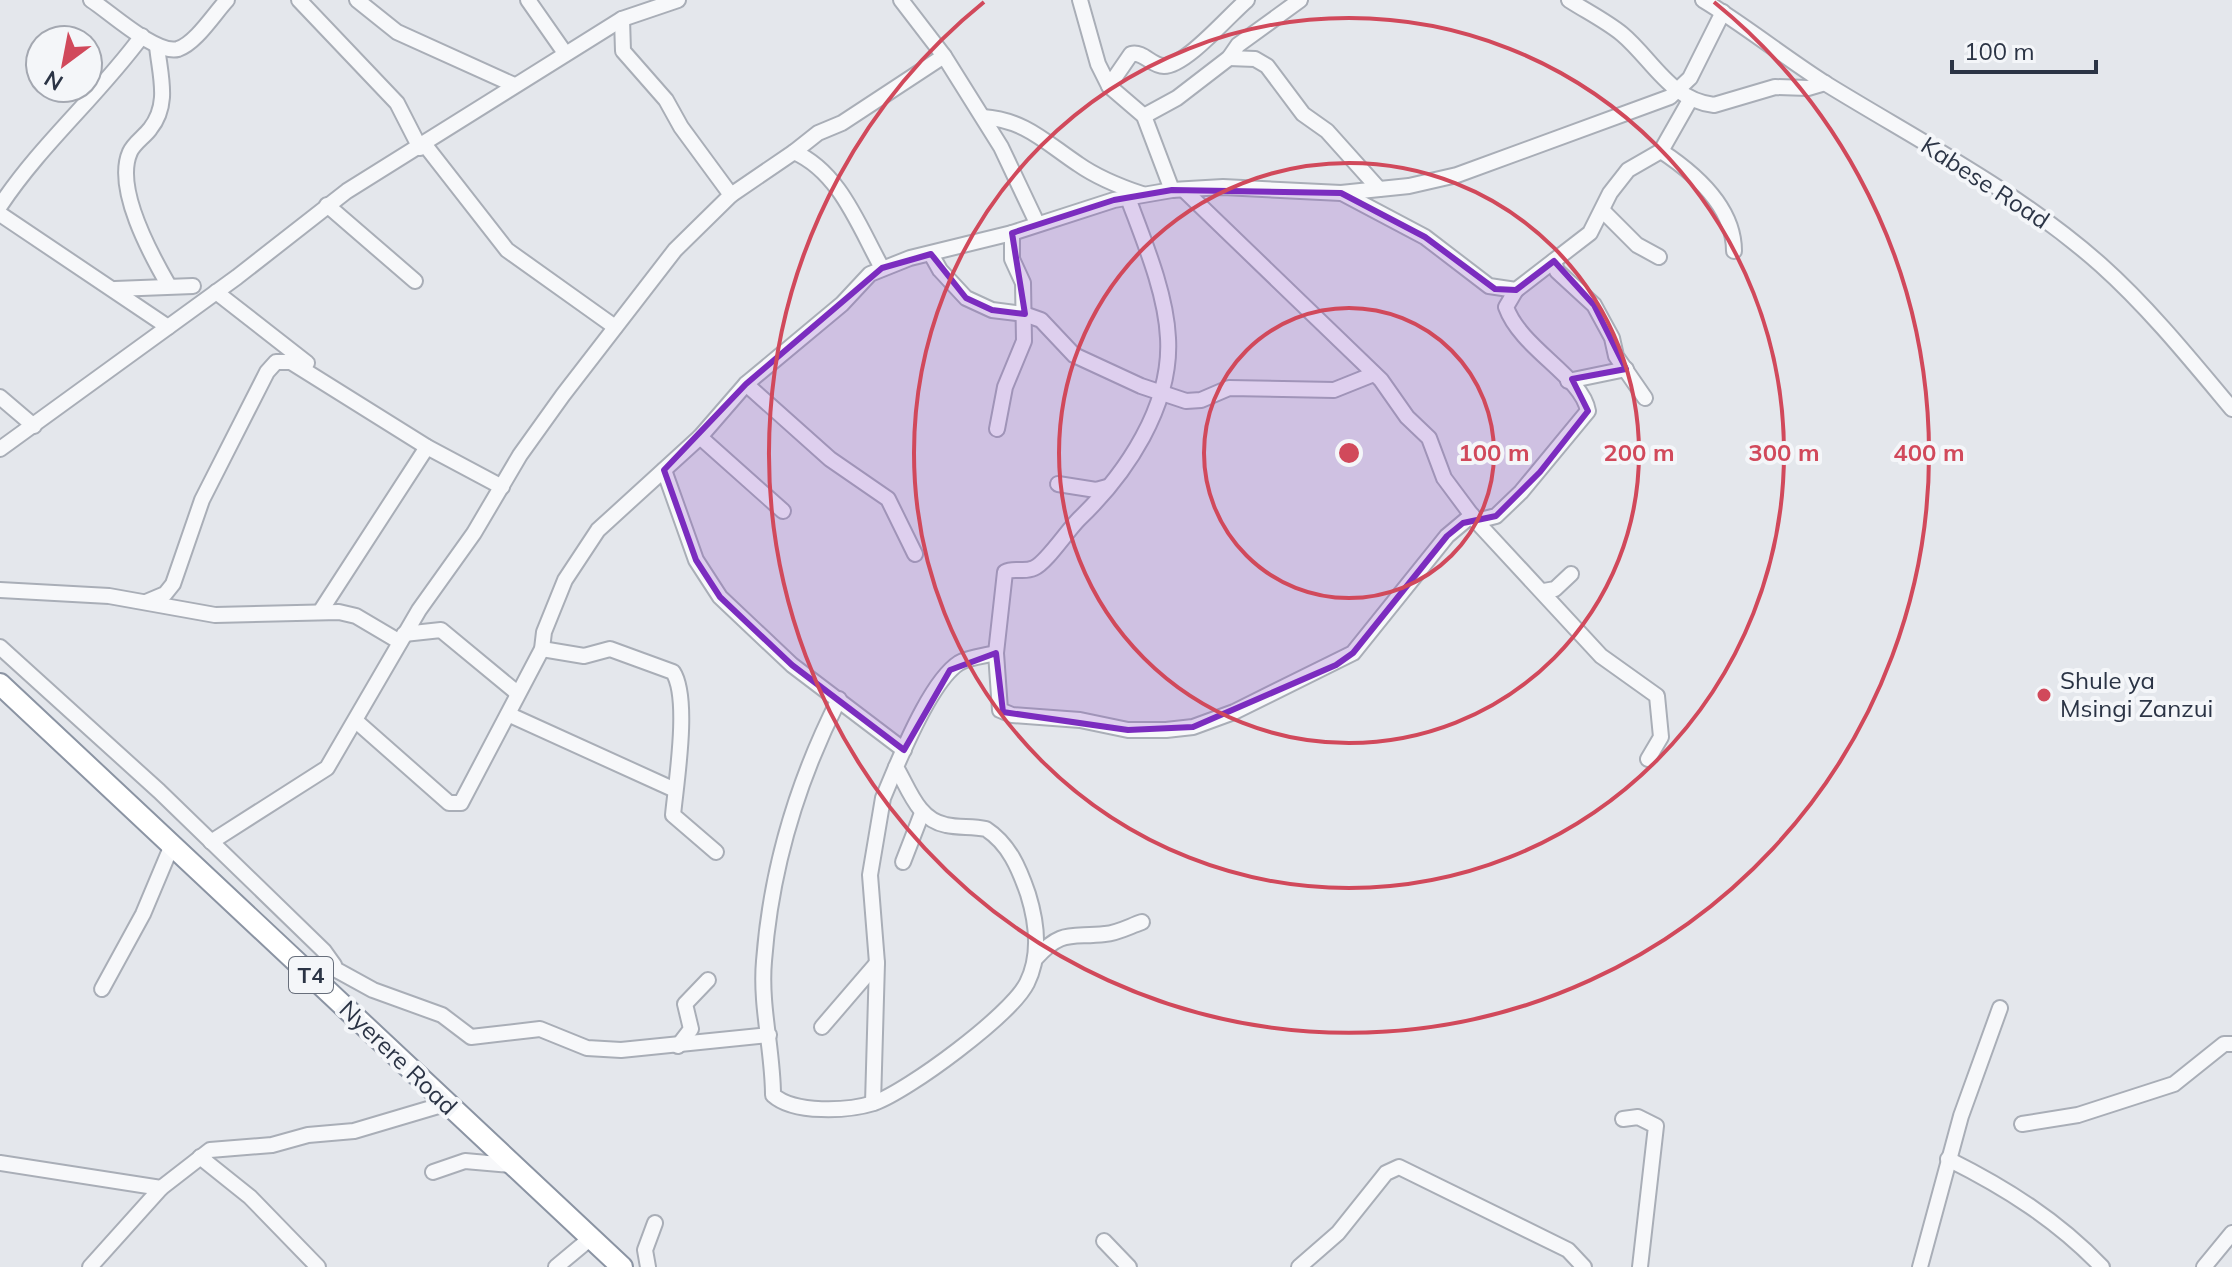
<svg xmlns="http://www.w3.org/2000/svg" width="2232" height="1267" font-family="Mulish,sans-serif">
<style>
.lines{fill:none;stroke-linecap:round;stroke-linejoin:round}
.minor-casing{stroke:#a9aeb7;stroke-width:18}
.highway-casing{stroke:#8b94a3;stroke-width:24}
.minor{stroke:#f7f8fa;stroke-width:14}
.highway{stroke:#fff;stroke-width:20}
.marked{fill:#7b2cbf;fill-opacity:0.2;stroke:#7b2cbf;stroke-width:6;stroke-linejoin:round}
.ring{fill:none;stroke:#d1495b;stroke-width:4}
.poi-dot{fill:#d1495b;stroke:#f4f6f9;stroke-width:3}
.labels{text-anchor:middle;stroke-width:8;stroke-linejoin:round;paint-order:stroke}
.shield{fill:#f4f6f9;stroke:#676e7b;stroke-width:2}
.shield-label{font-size:22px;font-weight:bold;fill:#2b3445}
.street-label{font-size:24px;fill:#2b3445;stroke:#f4f6f9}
.poi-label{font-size:24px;fill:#2b3445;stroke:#f4f6f9;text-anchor:start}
.centre{fill:#d1495b;stroke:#f4f6f9;stroke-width:4}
.ring-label{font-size:24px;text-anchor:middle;font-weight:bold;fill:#d1495b;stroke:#f4f6f9;stroke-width:8;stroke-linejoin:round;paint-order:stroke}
</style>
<rect width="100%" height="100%" fill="#e4e7ec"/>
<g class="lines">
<defs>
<g id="minor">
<path d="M91 0C110 12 156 55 178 49 196 43 214 14 227 0"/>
<path d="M299 0 397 103 420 148"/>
<path d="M357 0 397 32 514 85"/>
<path d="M528 0 565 53"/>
<path d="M901 0 944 56 1001 147 1037 223"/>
<path d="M1080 0 1098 64 1109 86 1144 116 1172 190"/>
<path d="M1569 0C1586 11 1606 21 1622 34 1652 59 1670 100 1714 105L1775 87 1808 88 1825 83"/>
<path d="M1703 0C1746 26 1785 58 1828 85 1921 142 2020 193 2101 265 2149 308 2191 360 2232 409"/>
<path d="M622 19 623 51 666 100 681 127 731 195"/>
<path d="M157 46C160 76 170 104 150 129 144 137 134 143 130 152 114 188 151 255 169 286"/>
<path d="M1229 58 1255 59 1267 66 1303 114 1327 131 1379 189"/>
<path d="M1109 86 1131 54C1144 51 1151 66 1164 66 1186 66 1229 15 1247 0"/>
<path d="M1144 116 1177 98 1229 58 1238 45 1300 0"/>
<path d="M983 117C1025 120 1045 142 1078 164 1098 178 1118 186 1142 194"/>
<path d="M425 145 507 250 615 327"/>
<path d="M1661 151C1696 174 1734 207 1734 251"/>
<path d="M794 152 818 133 842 123 944 56"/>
<path d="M1184 190 1381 380 1407 417 1429 438 1444 478 1476 521 1601 656 1657 696 1661 737 1648 759"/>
<path d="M1342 193 1425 237 1489 286 1516 290 1590 233 1610 193 1628 170 1661 151 1690 100"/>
<path d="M1128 198C1144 241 1166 293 1168 338 1172 406 1126 474 1079 519 1067 531 1046 563 1034 568 1024 573 1014 567 1005 572L996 653 1000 710 1012 715 1080 720 1128 730H1166L1193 727 1234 712 1353 653 1447 536 1472 515"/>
<path d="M327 205 415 281"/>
<path d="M0 206C41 144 98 96 142 36"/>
<path d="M1603 211 1637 245 1659 257"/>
<path d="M0 214 168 327"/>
<path d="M931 254 940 270 966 298 992 310 1024 314 1041 320 1074 355 1141 386 1186 401 1201 400 1229 388 1334 390 1374 374"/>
<path d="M1554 261 1557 271 1594 305 1612 338 1616 356 1645 398"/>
<path d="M115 289 193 286"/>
<path d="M216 292 307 363"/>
<path d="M1568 381 1626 369"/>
<path d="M746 384 830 459 888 499 915 554"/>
<path d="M0 397 34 426"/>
<path d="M997 429 1005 387 1024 341 1023 283 1012 259V233"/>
<path d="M700 437 783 511"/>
<path d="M0 449 237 277 347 191 622 19 678 0"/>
<path d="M664 470 696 560 720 597 792 665 904 750"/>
<path d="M1058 484 1096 490 1107 487"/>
<path d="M1476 521 1496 516 1521 492 1588 411C1582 376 1521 349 1506 307L1516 290"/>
<path d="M0 590 109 596 215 615 339 612 356 616 400 642"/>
<path d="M1544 591 1555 589 1571 574"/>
<path d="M146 602 165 594 173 584 202 500 267 372 276 362H291L427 447 502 487"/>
<path d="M320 612 427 447"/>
<path d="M404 634 441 630 516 692"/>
<path d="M0 647 159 791 324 951 334 965 320 983"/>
<path d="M542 649 584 656 610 649 673 672C690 698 676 783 673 815L716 852"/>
<path d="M839 699C797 782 771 868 764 961 760 1006 773 1051 773 1095 794 1114 848 1111 874 1103 908 1091 1011 1015 1027 983 1041 955 1037 923 1028 894 1019 868 1009 844 986 829 972 826 959 828 946 825 918 820 909 789 896 767 908 739 934 679 959 663 969 657 984 656 996 653"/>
<path d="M510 715 675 790"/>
<path d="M356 721 449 803H461L542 649 544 632 565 580 598 530 700 437 746 384 842 304 870 274 910 258 1012 233 1114 200 1172 190 1223 187 1341 193 1409 186 1457 175 1670 97 1690 78 1723 12"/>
<path d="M211 842 327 768 419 610 474 533 520 455 563 395 675 250 731 195 794 152C840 172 859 227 882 268"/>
<path d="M903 862 922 813"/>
<path d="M1036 958C1062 929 1071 938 1105 934 1118 933 1130 926 1142 922"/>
<path d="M333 968 373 990 442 1015 471 1037 540 1029 587 1048 621 1050 769 1035"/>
<path d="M102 989 143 914 172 845"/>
<path d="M822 1027 877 963"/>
<path d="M678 1046 691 1029 685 1004 708 980"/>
<path d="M873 1103 877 963 870 875 883 798 896 767"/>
<path d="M1623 1119 1638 1117 1656 1126 1640 1267"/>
<path d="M2022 1124 2078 1115 2174 1084 2224 1044H2232"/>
<path d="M200 1157 250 1197 318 1267"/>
<path d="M1948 1159C2006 1188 2057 1220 2102 1267"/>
<path d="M0 1163 161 1188 210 1150 272 1145 308 1135 354 1131 445 1104"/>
<path d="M433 1172 465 1161 511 1165"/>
<path d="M1104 1241 1129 1267"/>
<path d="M90 1267 161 1188"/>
<path d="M556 1267 592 1237"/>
<path d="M648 1267 645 1250 655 1223"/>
<path d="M1299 1267 1338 1233 1386 1173 1399 1167 1568 1250 1584 1267"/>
<path d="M1920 1267 1961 1116 2000 1008"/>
<path d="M2204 1267 2232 1233"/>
</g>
<path id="highway" d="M0 684 622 1267"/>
</defs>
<use href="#minor" class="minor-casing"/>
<use href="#highway" class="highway-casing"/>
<use href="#minor" class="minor"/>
<use href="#highway" class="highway"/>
</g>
<path class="marked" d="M1172 190 1341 193 1425 237 1495 289 1516 290 1554 261 1594 305 1626 369 1572 379 1588 411 1540 472 1496 516 1463 523 1447 536 1353 653 1336 665 1193 727 1128 730 1003 712 996 653 950 670 904 750 792 665 720 597 696 560 664 470 746 384 882 268 931 254 966 298 992 310 1025 314 1012 233 1114 200Z"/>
<g class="ring">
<circle cx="1349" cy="453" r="145"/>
<circle cx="1349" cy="453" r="290"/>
<circle cx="1349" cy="453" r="435"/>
<path d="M1714 2A580 580 0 1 1 984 2"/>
</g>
<circle class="poi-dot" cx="2044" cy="695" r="8"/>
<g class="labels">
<rect class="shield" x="289" y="957" width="44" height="36" rx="6"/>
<g class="shield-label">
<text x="311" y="983">T4</text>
</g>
<g class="street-label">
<text transform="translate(1985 183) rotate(33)" y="8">Kabese Road</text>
<text transform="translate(398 1058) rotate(44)" y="8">Nyerere Road</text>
</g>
<g class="poi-label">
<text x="2060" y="689">Shule ya<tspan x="2060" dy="28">Msingi Zanzui</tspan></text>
</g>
</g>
<circle cx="1349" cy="453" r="12" class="centre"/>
<g class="ring-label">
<text x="1494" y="461">100 m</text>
<text x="1639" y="461">200 m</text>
<text x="1784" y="461">300 m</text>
<text x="1929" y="461">400 m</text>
</g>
<g transform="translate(64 64) rotate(212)"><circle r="38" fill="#f4f6f9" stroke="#a4a8b1" stroke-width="2"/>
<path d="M0-6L14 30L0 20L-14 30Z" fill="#d1495b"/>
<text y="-12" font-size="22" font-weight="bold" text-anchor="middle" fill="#2b3445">N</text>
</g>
<path d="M1952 60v12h144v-12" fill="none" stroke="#2b3445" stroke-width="4"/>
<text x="1964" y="60" font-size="24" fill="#2b3445" stroke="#f4f6f9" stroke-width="6" paint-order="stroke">100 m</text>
</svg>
